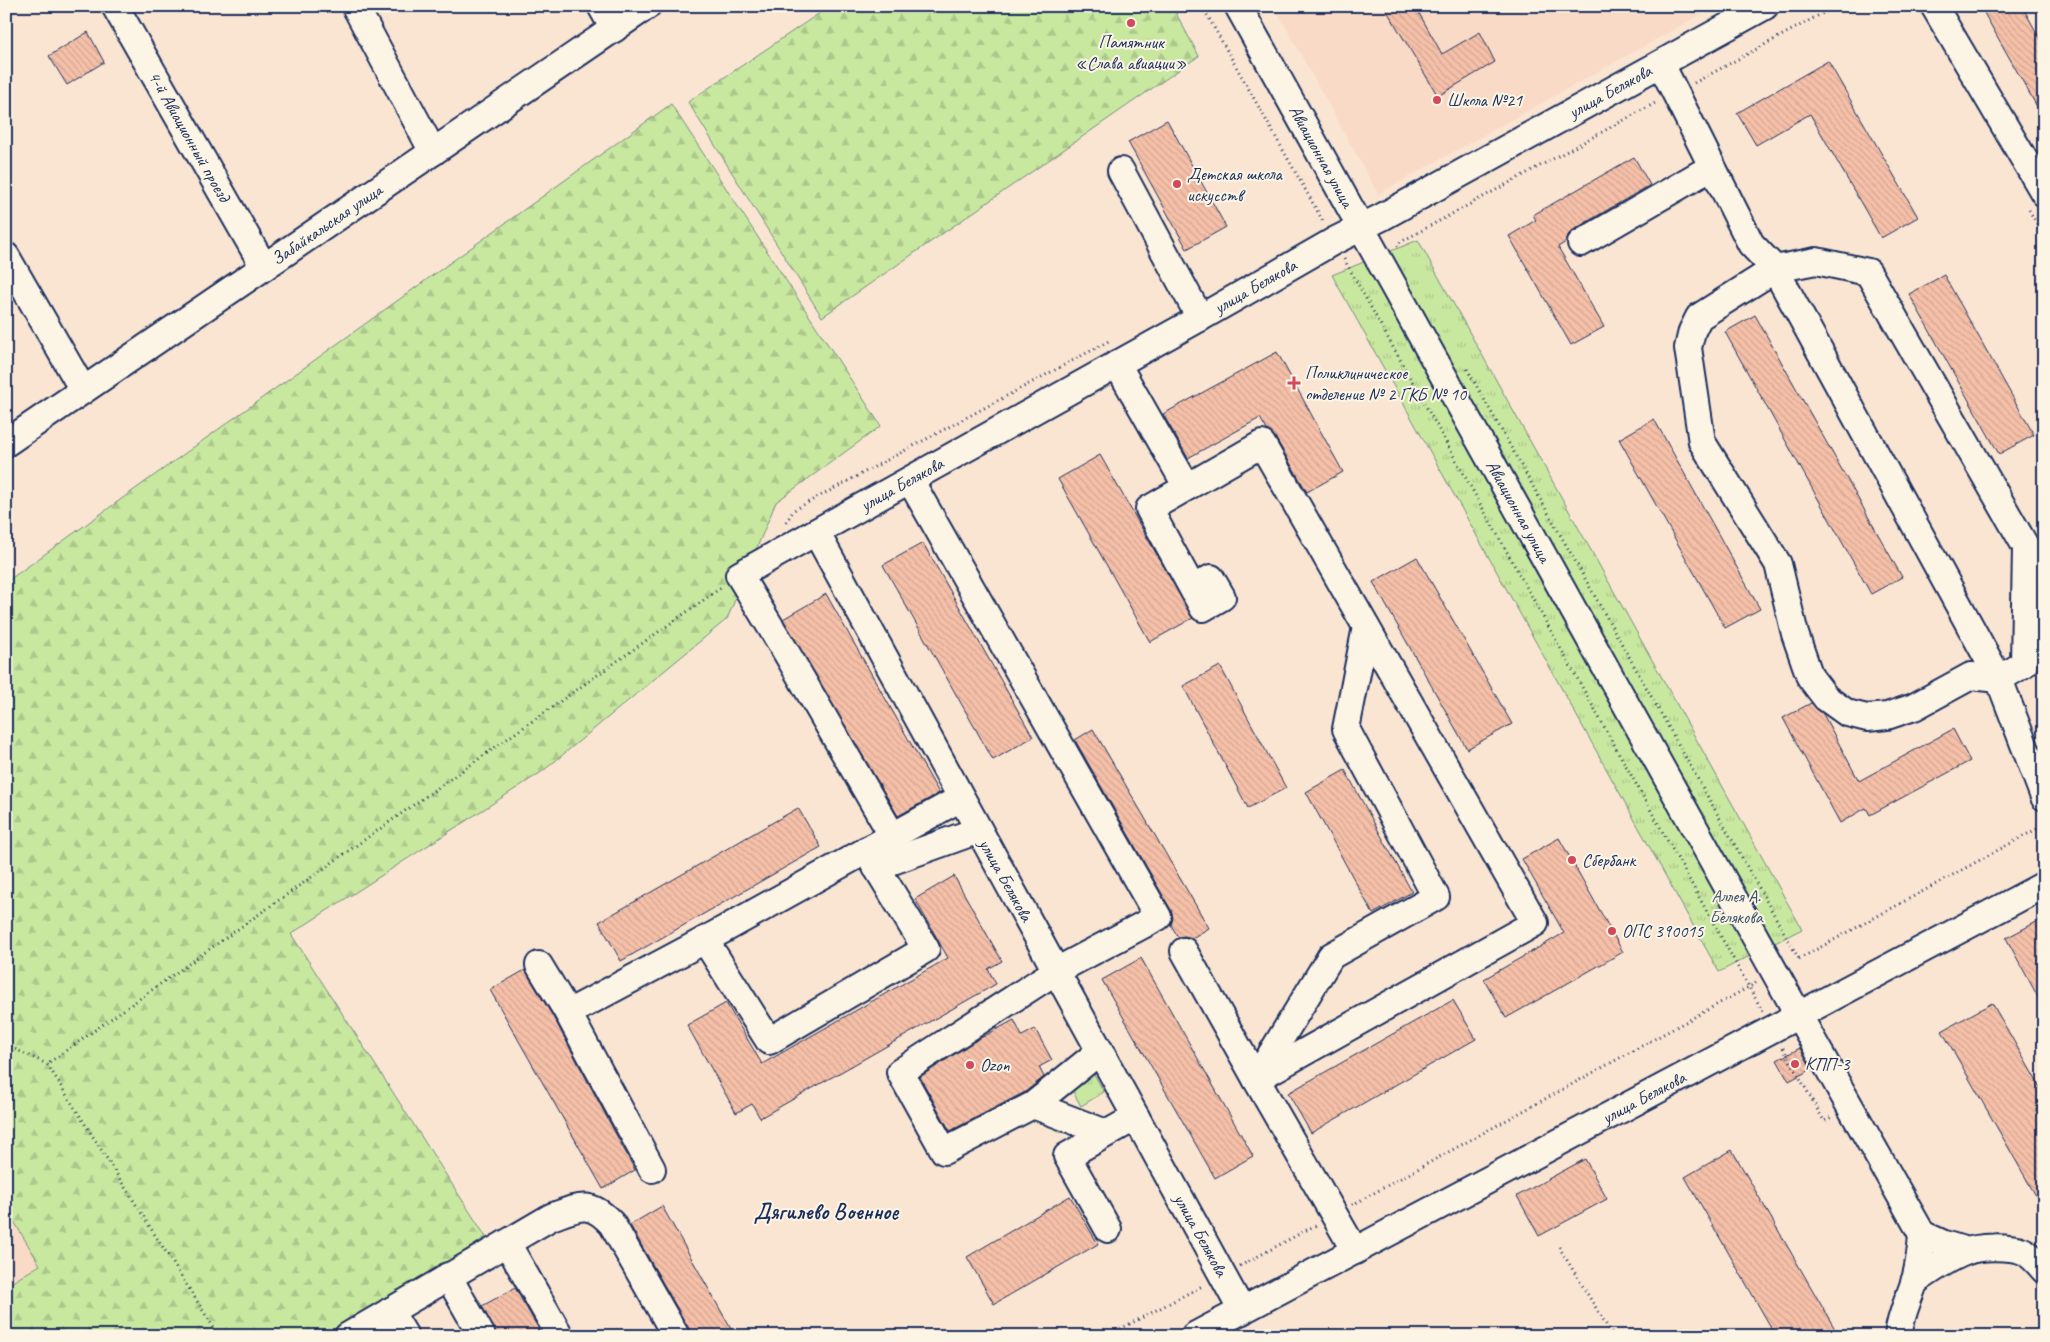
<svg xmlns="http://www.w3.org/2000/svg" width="2050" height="1342" font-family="Caveat,sans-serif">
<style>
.built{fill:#f9dac6}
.forest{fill:url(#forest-firs);stroke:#728c7e}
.park{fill:url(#park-tufts);stroke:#728c7e}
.building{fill:url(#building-back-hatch);stroke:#1b2f5e}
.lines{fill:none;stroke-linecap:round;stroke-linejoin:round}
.minor-casing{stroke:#1b2f5e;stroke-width:30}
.path{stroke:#1b2f5e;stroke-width:3;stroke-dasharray:1 4;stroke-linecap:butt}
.minor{stroke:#fcf5e5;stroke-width:26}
.poi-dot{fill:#d1495b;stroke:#fcf5e5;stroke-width:2}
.labels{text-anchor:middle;stroke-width:4;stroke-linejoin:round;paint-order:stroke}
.poi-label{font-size:18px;fill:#1b2f5e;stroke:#fcf5e5;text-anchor:start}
.street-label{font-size:18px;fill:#1b2f5e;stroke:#fcf5e5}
.park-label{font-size:18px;fill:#3e546b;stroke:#fcf5e5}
.district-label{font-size:22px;font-weight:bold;fill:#1b2f5e;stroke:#fcf5e5}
</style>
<defs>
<pattern id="forest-firs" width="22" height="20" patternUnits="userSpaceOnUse" patternTransform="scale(1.25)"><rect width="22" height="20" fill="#c9e89f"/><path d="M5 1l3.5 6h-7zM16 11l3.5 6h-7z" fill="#acc78b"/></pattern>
<pattern id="park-tufts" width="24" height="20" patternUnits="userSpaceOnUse" patternTransform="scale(1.25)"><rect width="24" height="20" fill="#c9e89f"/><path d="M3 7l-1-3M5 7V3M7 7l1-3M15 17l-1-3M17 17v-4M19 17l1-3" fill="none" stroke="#acc78b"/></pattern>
<pattern id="building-back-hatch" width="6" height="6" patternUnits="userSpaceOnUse" patternTransform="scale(1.25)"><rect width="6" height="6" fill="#f6c0a8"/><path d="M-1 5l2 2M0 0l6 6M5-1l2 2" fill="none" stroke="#d2a593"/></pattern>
</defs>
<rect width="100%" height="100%" fill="#fae5d3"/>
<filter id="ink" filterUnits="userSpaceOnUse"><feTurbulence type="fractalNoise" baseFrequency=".02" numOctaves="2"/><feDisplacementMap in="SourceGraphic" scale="10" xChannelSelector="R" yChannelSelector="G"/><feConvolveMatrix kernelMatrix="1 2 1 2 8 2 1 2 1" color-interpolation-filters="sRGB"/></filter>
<g filter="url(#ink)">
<g class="built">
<path d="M1274 6H1716L1378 194Z"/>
<path d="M6 1208 40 1265 6 1286Z"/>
</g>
<g class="forest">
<path d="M830 6H1172L1199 56 822 317 688 102Z"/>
<path d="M671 104 881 426 776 502 727 619 543 771 291 934 486 1237 334 1336H6V1286L40 1265 6 1208V582Z"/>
</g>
<g class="park">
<path d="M1418 240 1802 929 1719 972 1332 275Z"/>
<path d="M1091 1069 1104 1092 1081 1106 1068 1083Z"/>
</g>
<g class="building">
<path d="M1384 6H1415L1442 54 1480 32 1495 62 1438 96Z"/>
<path d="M1980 6H2022L2044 46V119Z"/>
<path d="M88 32 104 62 67 85 49 56Z"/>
<path d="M1828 61 1918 217 1881 238 1810 114 1756 145 1737 113Z"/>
<path d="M1167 120 1226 227 1187 249 1128 142Z"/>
<path d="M1634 157 1650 185 1573 230 1568 235 1566 242 1558 247 1604 327 1571 345 1509 236 1536 220 1533 215Z"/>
<path d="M1944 275 2034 435 1999 454 1909 294Z"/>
<path d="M1755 315 1902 577 1871 594 1725 332Z"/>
<path d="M1277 352 1343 472 1307 492 1275 437 1267 430 1260 418 1188 458 1163 414Z"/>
<path d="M1654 419 1760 609 1725 628 1619 439Z"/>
<path d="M1100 455 1193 618 1150 642 1058 479Z"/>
<path d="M923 543 1033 737 993 760 883 565Z"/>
<path d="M1417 557 1512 724 1467 749 1373 582Z"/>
<path d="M826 594 939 793 898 816 783 619Z"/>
<path d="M1220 666 1286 788 1248 808 1183 686Z"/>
<path d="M1811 703 1823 714 1859 781 1953 729 1970 761 1870 815 1866 808 1840 823 1783 718Z"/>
<path d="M1093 729 1209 928 1192 938 1185 936 1178 937 1171 925 1173 918 1171 910 1075 740Z"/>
<path d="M1345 770 1412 892 1373 914 1306 792Z"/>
<path d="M798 808 821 847 621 961 599 922Z"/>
<path d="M1559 838 1623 952 1506 1018 1484 979 1564 933 1522 859Z"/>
<path d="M954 876 1002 961 988 969 996 984 760 1118 752 1104 736 1113 687 1025 726 1003 762 1064 948 958 915 899Z"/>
<path d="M2044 918V1008L2006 938Z"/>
<path d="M1141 958 1253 1156 1215 1178 1102 980Z"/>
<path d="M525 970 555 1020 635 1170 603 1189 490 990Z"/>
<path d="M1453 1000 1476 1039 1311 1133 1288 1093Z"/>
<path d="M1992 1003 2044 1094V1210L1942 1031Z"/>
<path d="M1014 1020 1022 1036 1035 1029 1052 1060 1039 1067 1044 1077 1025 1092 950 1131 920 1077 975 1041Z"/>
<path d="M1800 1048 1812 1069 1789 1081 1777 1060Z"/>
<path d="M1732 1150 1839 1336H1776L1685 1177Z"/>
<path d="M1585 1159 1607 1199 1539 1236 1517 1196Z"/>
<path d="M1070 1196 1098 1244 994 1304 967 1257Z"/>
<path d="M662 1206 735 1336H691L689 1329 630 1225Z"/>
<path d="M515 1288 543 1336H497L482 1306Z"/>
</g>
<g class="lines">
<defs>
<g id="minor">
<path id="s1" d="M115 6 264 267"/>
<path d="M355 6 433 152"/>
<path d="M601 6 614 29"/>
<path id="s2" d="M1238 6 1813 1041 1922 1234"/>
<path d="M1934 6 2044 193"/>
<path d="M1661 64 1751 244 1775 269 1816 261 1868 272 2026 547 2024 664 1999 679 1971 676 1914 707 1887 716 1867 718 1847 713 1826 698 1810 677 1795 634 1778 564 1702 442 1688 348 1692 331 1699 317 1775 269 1999 679 2044 797"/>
<path d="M1121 171 1200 318"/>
<path d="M1581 243 1712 167"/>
<path d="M6 256 83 390"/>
<path d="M1117 364 1187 487 1262 444 1535 923 1256 1079 1355 1251"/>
<path id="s3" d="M6 443 647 6"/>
<path d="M910 480 1158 917 1056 971 900 1072 944 1151 1033 1105 1100 1051"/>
<path d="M1187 487 1149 509 1203 608 1222 597 1211 578 1193 588"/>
<path d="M816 532 739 575 786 652 892 835"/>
<path d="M876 867 979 830"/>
<path d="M705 940 769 1041 926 949 866 850"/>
<path d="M1184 951 1256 1079 1331 956 1436 897 1346 729 1366 627"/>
<path d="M539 965 568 1013 652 1169"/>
<path d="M568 1013 705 940 961 798"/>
<path d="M1033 1105 1106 1133"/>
<path d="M1108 1229 1067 1156 1136 1117"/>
<path d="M507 1243 560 1336"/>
<path d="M448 1276 482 1336"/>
<path d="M1914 1282C1931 1271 1946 1259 1965 1252 1978 1246 2010 1246 2023 1251 2030 1254 2039 1264 2044 1270"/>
<path d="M390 1311 405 1336"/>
<path id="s4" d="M1242 1311 816 532 1200 318 1334 241 1382 217 1765 6"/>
<path d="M348 1336 551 1217C579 1207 589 1199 612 1224L676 1336"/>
<path id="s5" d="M1194 1336 2044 885"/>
<path d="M1898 1336C1900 1316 1909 1299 1915 1280 1919 1265 1921 1249 1922 1234L1944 1244 1967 1251"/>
</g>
</defs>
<use href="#minor" class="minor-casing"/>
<g class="path">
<path d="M1202 6 1324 223"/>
<path d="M1694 83 1836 6"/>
<path d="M2029 210 2044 236"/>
<path d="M1398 246 1397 244 1657 102"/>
<path d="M1344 259 1749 987 1352 1205"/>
<path d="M1467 369 1799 959"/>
<path d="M786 522 794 510 1109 341"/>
<path d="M1799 959 2044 825"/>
<path d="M1756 983 1749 987 1763 1012"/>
<path d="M6 1045 47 1064"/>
<path d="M1783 1048 1824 1121 1832 1117"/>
<path d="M1559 1247 1613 1336"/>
<path d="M1240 1266 1316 1225"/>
<path d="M219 1336 47 1064 722 587"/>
<path d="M1107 1336 1204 1285"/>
</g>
<use href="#minor" class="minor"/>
</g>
</g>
<g class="poi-dot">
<circle cx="1131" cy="23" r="5"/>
<circle cx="1437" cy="100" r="5"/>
<circle cx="1177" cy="184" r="5"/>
<path d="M1291.5 375.5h5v5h5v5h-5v5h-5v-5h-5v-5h5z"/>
<circle cx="1572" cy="860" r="5"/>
<circle cx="1612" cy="931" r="5"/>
<circle cx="1795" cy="1064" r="5"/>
<circle cx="970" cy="1065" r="5"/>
</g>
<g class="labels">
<g class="poi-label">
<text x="1131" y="48" text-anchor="middle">Памятник<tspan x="1131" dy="21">«Слава авиации»</tspan></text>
<text x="1447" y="106">Школа №21</text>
<text x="1187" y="180">Детская школа<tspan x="1187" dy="21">искусств</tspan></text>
<text x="1305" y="379">Поликлиническое<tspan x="1305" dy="21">отделение № 2 ГКБ № 10</tspan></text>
<text x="1582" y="866">Сбербанк</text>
<text x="1622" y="937">ОПС 390015</text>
<text x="1805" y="1070">КПП-3</text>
<text x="980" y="1071">Ozon</text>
</g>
<g class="street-label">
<text dy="6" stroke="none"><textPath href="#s4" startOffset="1796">улица Белякова</textPath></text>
<text dy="6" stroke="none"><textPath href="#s1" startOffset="150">4-й Авиационный проезд</textPath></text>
<text dy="6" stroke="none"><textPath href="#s2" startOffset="172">Авиационная улица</textPath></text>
<text dy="6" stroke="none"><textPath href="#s3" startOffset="388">Забайкальская улица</textPath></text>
<text dy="6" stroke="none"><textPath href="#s4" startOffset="1391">улица Белякова</textPath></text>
<text dy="6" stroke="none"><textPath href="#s4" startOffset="986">улица Белякова</textPath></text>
<text dy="6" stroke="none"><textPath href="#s2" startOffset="578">Авиационная улица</textPath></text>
<text transform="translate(1006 880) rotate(61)" y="6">улица Белякова</text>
<text dy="6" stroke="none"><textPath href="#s5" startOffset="509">улица Белякова</textPath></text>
<text transform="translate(1201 1235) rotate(61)" y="6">улица Белякова</text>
</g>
<g class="park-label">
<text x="1736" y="902">Аллея А.<tspan x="1736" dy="21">Белякова</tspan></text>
</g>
<g class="district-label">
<text x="826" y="1219">Дягилево Военное</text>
</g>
</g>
<rect width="2050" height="1342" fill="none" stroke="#fcf5e5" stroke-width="25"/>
<rect x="12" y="12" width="2025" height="1317" fill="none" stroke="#1b2f5e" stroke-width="2" filter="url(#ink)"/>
</svg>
